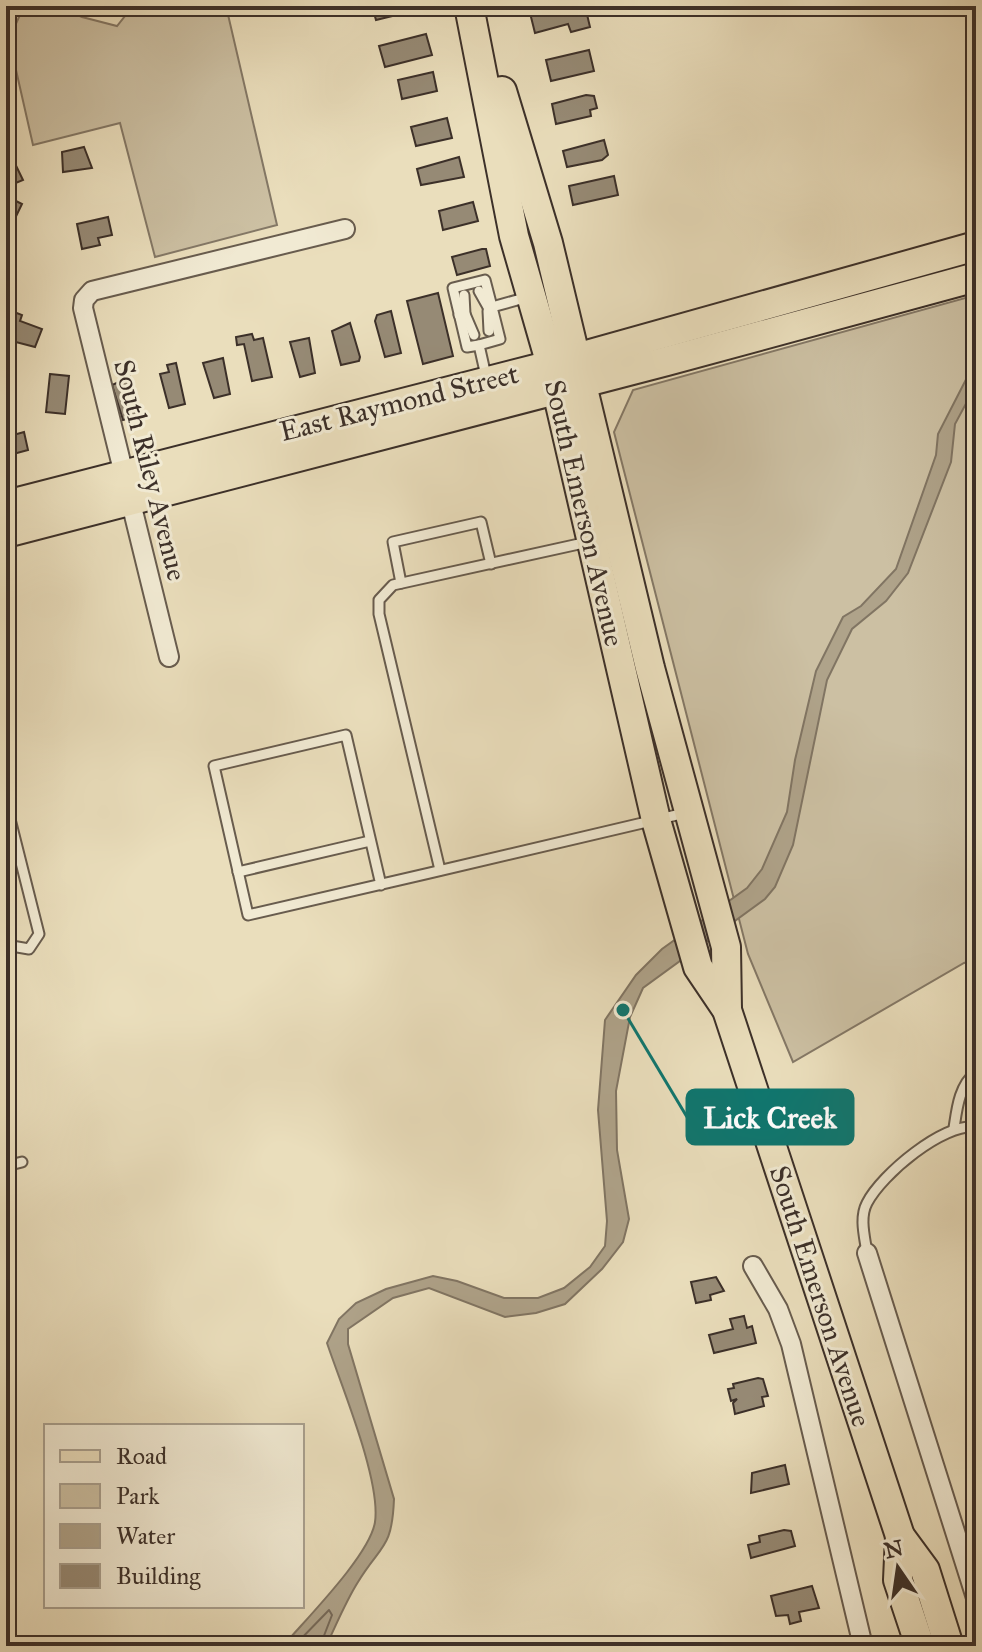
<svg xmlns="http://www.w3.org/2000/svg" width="982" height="1652" font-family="'IM FELL Great Primer',serif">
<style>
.green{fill:#ccc0a3;stroke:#847866;stroke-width:2}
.water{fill:#afa38a;stroke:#817563;stroke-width:2}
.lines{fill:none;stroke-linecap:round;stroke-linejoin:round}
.shore{stroke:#766a5a;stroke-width:2}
.building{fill:#968a75;stroke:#3c3029;stroke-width:2}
.lane-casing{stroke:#685c4e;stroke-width:13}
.street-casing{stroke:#685c4e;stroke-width:22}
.primary-casing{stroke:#3c3029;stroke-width:32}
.lane{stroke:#f1ead3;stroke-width:9}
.street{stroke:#f1ead3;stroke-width:18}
.primary{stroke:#eadebc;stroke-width:28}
.labels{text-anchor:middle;stroke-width:6;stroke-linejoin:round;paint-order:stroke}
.street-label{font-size:28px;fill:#3c3029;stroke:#f1ead3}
.leader{fill:none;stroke:#0f766e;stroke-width:3}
.callout-dot{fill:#0f766e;stroke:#f1ead3;stroke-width:3}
.callout{fill:#0f766e;stroke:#0f766e;stroke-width:3}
.callout-label{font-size:30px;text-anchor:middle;font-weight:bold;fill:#fff}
</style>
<rect width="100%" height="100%" fill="#eadebc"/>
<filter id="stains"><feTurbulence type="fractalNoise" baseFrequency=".0025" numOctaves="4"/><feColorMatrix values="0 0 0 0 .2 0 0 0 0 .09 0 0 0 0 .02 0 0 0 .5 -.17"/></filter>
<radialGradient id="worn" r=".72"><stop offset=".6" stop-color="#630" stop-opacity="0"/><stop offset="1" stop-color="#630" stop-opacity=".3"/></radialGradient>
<g class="green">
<path d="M24 6H57L82 17 117 26 133 6H226L277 225 155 257 120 123 33 145 9 39Z"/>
<path d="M976 295V960L964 963 793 1062 748 954 614 432 633 390Z"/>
</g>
<path class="water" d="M976 360V385L955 424 951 462 908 573 886 601 852 629 827 680 793 845 775 887 765 899 643 988 630 1017 616 1091 617 1150 629 1219 623 1242 602 1269 565 1304 536 1313 505 1317 429 1288 393 1298 348 1329V1344L394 1499C392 1550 381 1544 358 1582 346 1601 337 1623 327 1644L283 1646C306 1619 370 1555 375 1522 381 1480 341 1385 327 1343L339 1319 356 1303 386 1289 433 1276 457 1281 504 1298H538L564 1288 590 1267 605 1246 607 1221 598 1110 605 1020 636 975 662 949 747 888 762 869 787 812 795 760 816 671 843 617 861 606 896 569 936 455 938 434Z"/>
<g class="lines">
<path class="shore" d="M294 1646 329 1610 332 1615 320 1646"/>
</g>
<g class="building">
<path d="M372 6H416L417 10 376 20Z"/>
<path d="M555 6H585L590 27 571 32 568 24 535 33 530 13Z"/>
<path d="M426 34 432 55 385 67 379 46Z"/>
<path d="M589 50 594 71 551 81 546 60Z"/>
<path d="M433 72 437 91 402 99 398 80Z"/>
<path d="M586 95 594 96 597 108 590 110 591 116 556 124 552 104Z"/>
<path d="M447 118 452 138 416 146 411 127Z"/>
<path d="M604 140 608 155 602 160 567 167 563 151Z"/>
<path d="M6 145 23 180 6 187Z"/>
<path d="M84 147 92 168 63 172 62 152Z"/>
<path d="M459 157 464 177 421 185 417 169Z"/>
<path d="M614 176 618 195 573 205 569 186Z"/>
<path d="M6 196 22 204 6 237Z"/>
<path d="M473 202 478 221 443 230 439 211Z"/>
<path d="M108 217 112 235 98 238 100 245 82 249 77 224Z"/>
<path d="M482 249H486L490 266 457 275 452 257Z"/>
<path d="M438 293 453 356 423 364 407 301Z"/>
<path d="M9 310 22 315 20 321 42 329 35 347 8 340 6 315Z"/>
<path d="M391 311 401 353 385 357 375 321 377 315Z"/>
<path d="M350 323 360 357 359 361 341 365 332 331Z"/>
<path d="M252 334 254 340 263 338 272 377 252 381 244 344 237 345 236 337Z"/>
<path d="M309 338 315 373 300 377 290 342Z"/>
<path d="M223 358 230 394 214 398 203 363Z"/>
<path d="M176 363 185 404 169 408 160 374 169 372 167 365Z"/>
<path d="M50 374 69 376 65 414 46 412Z"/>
<path d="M130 377 140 415 123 420 112 385Z"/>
<path d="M24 432 28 450 6 456V437Z"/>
<path d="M716 1277 724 1291 710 1295 711 1300 696 1303 691 1282Z"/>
<path d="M744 1316 747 1328 752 1326 756 1343 714 1353 709 1335 733 1329 730 1319Z"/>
<path d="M758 1378 763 1379 768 1396 762 1397 764 1406 735 1414 733 1403 737 1399 731 1401 728 1389 734 1388 733 1384Z"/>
<path d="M785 1465 789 1484 751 1493 752 1473Z"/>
<path d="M784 1530 791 1531 795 1546 751 1558 748 1545 760 1542 759 1536Z"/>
<path d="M812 1586 819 1608 799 1612 801 1621 790 1624 788 1615 776 1616 771 1596Z"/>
</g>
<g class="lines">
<defs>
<g id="lane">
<path d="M479 291 488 307"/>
<path d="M488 311 489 331"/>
<path d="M465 314 474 335"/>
<path d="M459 315 465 314 464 295"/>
<path d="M479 345 467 347 453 288 485 280 492 307"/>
<path d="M486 376 479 345 500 339 492 307 528 297"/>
<path d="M401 583 393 542 481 522 491 564"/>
<path d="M6 803 39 934 29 949 6 945"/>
<path d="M440 870 379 614V600L393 585 588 542"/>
<path d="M238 872 370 841"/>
<path d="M381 885 346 735 214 766 248 915C394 882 539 847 685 813"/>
<path d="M954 1128C957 1108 959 1086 976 1072"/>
<path d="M6 1166 22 1162"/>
<path d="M867 1253C865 1238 859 1218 867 1203 882 1174 943 1123 976 1127"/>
</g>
<g id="street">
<path d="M169 657 83 308 84 300 92 291 345 229"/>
<path d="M867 1253 976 1598"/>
<path d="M753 1266 778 1309 791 1344 863 1646"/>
</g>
<g id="primary">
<path d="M469 6 514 236 551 365 656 820 698 967 727 1010 900 1536 925 1570 949 1646"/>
<path d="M502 91 548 243 650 668 726 947 727 1010"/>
<path d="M6 505 551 365 976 246"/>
<path d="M6 533 667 361 976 277"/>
<path d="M900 1536 898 1580 920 1646"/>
</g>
</defs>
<use href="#lane" class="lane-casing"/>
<use href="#street" class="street-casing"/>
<use href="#primary" class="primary-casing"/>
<use href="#lane" class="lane"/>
<use href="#street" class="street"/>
<use href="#primary" class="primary"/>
</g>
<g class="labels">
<g class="street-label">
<text transform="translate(399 402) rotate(-14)" y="10">East Raymond Street</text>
<text transform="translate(151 470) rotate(76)" y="10">South Riley Avenue</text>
<text transform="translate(585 513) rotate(77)" y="10">South Emerson Avenue</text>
<text transform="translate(821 1296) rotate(72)" y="10">South Emerson Avenue</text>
</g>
</g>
<path class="leader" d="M623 1010L687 1117"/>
<circle class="callout-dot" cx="623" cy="1010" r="8"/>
<rect class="callout" x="687" y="1090" width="166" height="54" rx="8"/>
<g class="callout-label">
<text x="770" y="1128">Lick Creek</text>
</g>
<rect width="982" height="1652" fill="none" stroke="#eadebc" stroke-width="32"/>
<rect x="8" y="8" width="966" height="1636" fill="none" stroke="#3c3029" stroke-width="4"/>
<rect x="16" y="16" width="950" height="1620" fill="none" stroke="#3c3029" stroke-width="2"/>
<rect x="44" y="1424" width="260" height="184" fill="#f1ead3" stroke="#a9a08f" stroke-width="2"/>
<rect x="60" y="1450" width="40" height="12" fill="#eadebc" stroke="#a9a08f" stroke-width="2"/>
<text x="116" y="1464" font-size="24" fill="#3c3029">Road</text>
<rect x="60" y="1484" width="40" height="24" fill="#ccc0a3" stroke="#a9a08f" stroke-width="2"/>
<text x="116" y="1504" font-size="24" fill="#3c3029">Park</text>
<rect x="60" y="1524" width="40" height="24" fill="#afa38a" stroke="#a9a08f" stroke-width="2"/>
<text x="116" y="1544" font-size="24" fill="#3c3029">Water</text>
<rect x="60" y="1564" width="40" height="24" fill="#968a75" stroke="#a9a08f" stroke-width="2"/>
<text x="116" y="1584" font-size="24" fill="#3c3029">Building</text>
<g transform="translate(898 1568) rotate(347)" stroke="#f1ead3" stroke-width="6" paint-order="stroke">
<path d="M0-6L14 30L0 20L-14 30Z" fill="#3c3029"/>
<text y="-12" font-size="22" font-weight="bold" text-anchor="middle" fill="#3c3029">N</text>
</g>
<rect width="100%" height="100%" filter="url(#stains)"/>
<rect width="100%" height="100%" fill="url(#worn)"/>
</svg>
